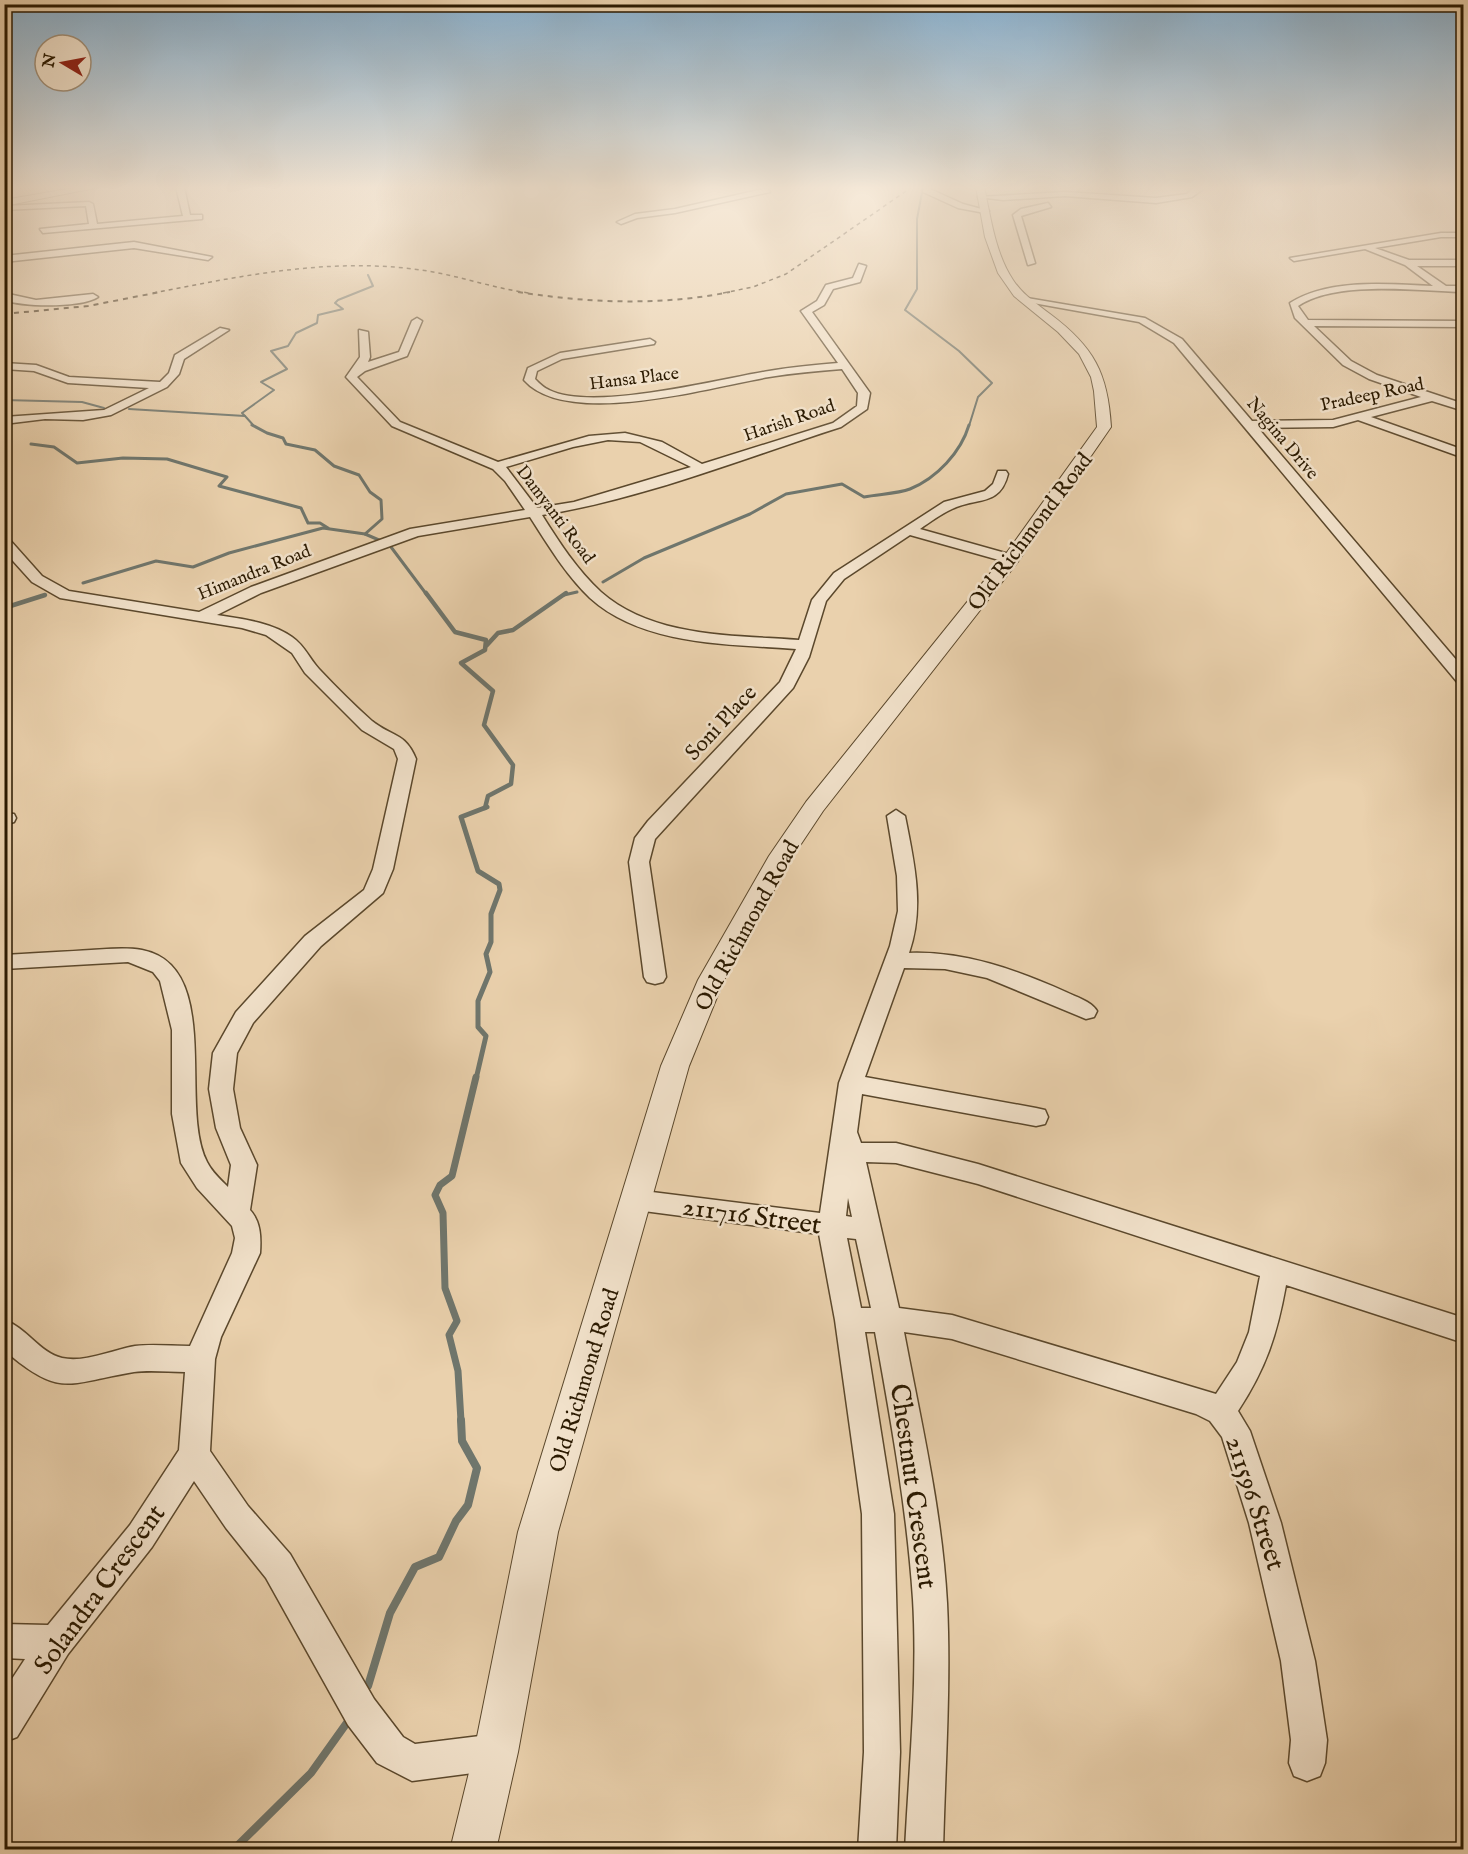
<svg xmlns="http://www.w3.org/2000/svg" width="1468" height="1854" font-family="'IM FELL English',serif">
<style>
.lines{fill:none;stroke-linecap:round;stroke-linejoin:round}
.stream-far5{stroke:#6f766d;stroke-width:2}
.stream-far4{stroke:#6f766d;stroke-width:3}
.stream-far3{stroke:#6f766d;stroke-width:4.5}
.stream-far2{stroke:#6f766d;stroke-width:5}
.stream-far1{stroke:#6f766d;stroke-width:7}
.stream{stroke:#6f766d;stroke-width:8}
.minor-casing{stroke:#5b482c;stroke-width:3}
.tertiary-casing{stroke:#5b482c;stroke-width:2}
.minor{fill:#f1e1ca;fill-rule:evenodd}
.tertiary{fill:#f1e1ca;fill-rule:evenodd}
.rail-far1{stroke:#2b1a01;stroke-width:1.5;stroke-dasharray:4 4;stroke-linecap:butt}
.rail{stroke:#2b1a01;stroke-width:2;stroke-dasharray:5 5;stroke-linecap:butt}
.labels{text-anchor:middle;stroke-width:5;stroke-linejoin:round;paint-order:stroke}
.far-street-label{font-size:18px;fill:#2b1a01;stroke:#f1e1ca}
.street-label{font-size:22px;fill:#2b1a01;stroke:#f1e1ca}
.near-street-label{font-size:27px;fill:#2b1a01;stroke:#f1e1ca}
</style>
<rect width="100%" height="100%" fill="#ead1ad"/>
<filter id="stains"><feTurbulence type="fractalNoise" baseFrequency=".00333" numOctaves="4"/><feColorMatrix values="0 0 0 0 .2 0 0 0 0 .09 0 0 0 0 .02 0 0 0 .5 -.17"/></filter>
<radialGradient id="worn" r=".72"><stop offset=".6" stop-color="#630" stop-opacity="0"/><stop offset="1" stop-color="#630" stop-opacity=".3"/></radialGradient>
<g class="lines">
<g class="stream-far5">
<path d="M923 187 917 219V289L905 310 959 351 992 383 978 397 969 426"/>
<path d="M4 400 82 402 104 408"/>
<path d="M129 409 245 416 254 426"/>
<path d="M245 416 242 413 274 390 261 382 287 369 271 351 288 346 296 333 317 323 318 315 343 309 335 303 338 300 373 286 368 275"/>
</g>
<g class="stream-far4">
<path d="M252 425 267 433 283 438 286 444 315 450 334 466 359 475 370 492 381 500 382 519 365 534 379 540"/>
<path d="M31 444 54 447 77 463 123 458 167 459 227 477 219 486 301 508 308 523H320L328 528"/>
<path d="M391 547 427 595"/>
<path d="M603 582 644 558 750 514 786 494 842 484 864 497C878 494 897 494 910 489 937 478 961 452 969 425"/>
<path d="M83 583 156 561 193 567 229 553 323 528 365 534"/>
<path d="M564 595 577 592"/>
</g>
<g class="stream-far3">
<path d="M426 593 455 632 486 640 485 650 461 663 493 691 484 725 513 765 511 784 488 796 485 808"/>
<path d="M4 608 45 595"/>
<path d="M487 645 498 633 513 630 566 593"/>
</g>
<path class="stream-far2" d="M476 1079 486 1036 478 1027V1001L490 972 486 954 491 942V914L500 890 499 884 478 871 461 817 487 807"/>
<path class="stream-far1" d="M461 1421 458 1371 449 1335 457 1321 445 1288 443 1213 435 1195 440 1185 452 1176 476 1077"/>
<g class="stream">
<path d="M368 1686 390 1613 415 1567 439 1557 456 1521 468 1505 477 1468 462 1441 461 1420"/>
<path d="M233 1850 311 1773 351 1717"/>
</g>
<defs>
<g id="minor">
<path d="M176 187H184L190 215H202V219L43 233 40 229 89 224 86 206 4 210V206L89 202 93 204 97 224 183 216Z"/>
<path d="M924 187H931L930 189 963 204 989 211 985 213 958 208 923 192Z"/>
<path d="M1194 187 1203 189 1192 197 1156 203 1065 196 1003 200 978 197 1065 192 1156 198 1187 194Z"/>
<path d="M767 188 770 192 675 213 637 218 621 224 617 222 635 214 675 209Z"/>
<path d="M1048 203 1051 207 1021 216 1035 263 1028 265 1013 215 1021 209Z"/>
<path d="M1441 233H1464V237H1441L1375 248 1409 260H1464V266H1417L1446 286H1464V292C1418 291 1337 280 1298 306L1308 320 1464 321V327L1314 326 1351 361 1377 375 1464 404V411L1432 401 1371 417 1464 450V458L1358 420 1333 427 1258 428 1464 669V685L1458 683 1174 343 1139 322 1022 301 1027 298 1145 318 1182 339 1252 421 1333 420 1421 397 1369 379 1343 365 1295 318 1290 303C1329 278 1388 284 1433 286L1405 265 1365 249 1294 261 1290 258Z"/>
<path d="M134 242 212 257 208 260 134 248 4 262V256Z"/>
<path d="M859 264 866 266 860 282 833 289 824 305 812 312 870 393 867 409 841 427C744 458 643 499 542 515 559 542 577 570 601 592 653 638 734 635 799 640L812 600 834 573 944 502 985 491 993 484 998 471H1006L1008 474C1000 507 976 497 952 509 941 514 930 522 920 529L1016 556V562H1006L910 535 844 579 826 601 809 657 793 688 655 839 649 862 666 977 663 982 655 984 647 982 644 977 629 862 635 838 648 821 780 682 796 649C729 644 643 646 590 598 566 575 548 545 530 517L418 536 261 593 217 615C242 619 271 622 292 637 305 646 309 658 319 669 336 687 354 705 372 721 392 737 405 732 416 759L393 869 383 893 321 946 253 1023 237 1053 233 1089 240 1128 257 1165 250 1210C261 1222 261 1238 260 1253L221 1337 215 1359 210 1451 248 1506 290 1554 374 1699 403 1737 415 1744 496 1734 509 1739 514 1752 509 1765 496 1770 412 1781 377 1763 348 1725 266 1578 226 1528 194 1481 152 1547 68 1654 17 1737 4 1742V1691L25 1659 4 1658V1624L48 1625 130 1525 179 1450 185 1372C169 1372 150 1370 134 1372 68 1383 61 1399 4 1350V1320C26 1327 40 1353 62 1358 85 1363 112 1350 135 1346 152 1344 172 1346 190 1346L232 1253 235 1238 232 1226 197 1188 181 1163 172 1114V1030L160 981 153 972 128 962 4 969V955C33 953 62 952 91 950 108 949 125 947 142 950 224 966 178 1107 207 1162 212 1172 220 1179 228 1187L231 1165 216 1128 209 1089 213 1053 236 1012 305 936 364 890 373 869 398 759 394 749 362 730 305 673 292 653 266 635 242 628 60 598 32 582 4 551V538L9 539 42 576 69 591 199 612 251 587 410 529 525 510 505 481 493 469 392 426 346 377 360 357 359 330 368 332 370 357 368 362 399 352 412 321 417 318 422 321 407 356 365 371 357 377 400 422 498 462 589 436 625 433 662 442 702 464 833 423 857 406 858 393 842 369C817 371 793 373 769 377 710 387 567 429 524 380L528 368 560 353 650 339 655 342 654 344 562 359 537 371 535 379C539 383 544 388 549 390 594 412 719 379 769 371 792 367 815 365 838 363L801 311 817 301 826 285 853 278ZM608 440 640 442 691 467 574 502 537 508 506 467 573 447Z"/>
<path d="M4 293 36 300 93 294 98 297C81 308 23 307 4 300Z"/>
<path d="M220 328 229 330 184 359 179 374 167 387 111 415 83 420 45 419 4 424V417L104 410 149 388 68 383 34 371 4 369V363L36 365 69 377 160 382 169 373 175 355Z"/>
<path d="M896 810 905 816C914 862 925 907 909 953 964 951 1017 970 1066 992 1076 997 1091 1001 1097 1011L1094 1017 1086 1019 987 978 945 969 904 968 865 1077 1036 1108 1045 1110 1048 1117 1045 1124 1036 1126 862 1094 857 1132 861 1143H896L978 1164 1464 1318V1343L1286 1285C1277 1335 1266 1368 1238 1411L1250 1431 1281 1523 1315 1661 1327 1740 1325 1763 1320 1776 1307 1781 1294 1776 1289 1763 1291 1740 1281 1661 1249 1523 1222 1437 1210 1421 1196 1414 952 1339 904 1332C921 1422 942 1511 947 1603 951 1685 945 1767 943 1850H905C909 1767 918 1682 913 1599 907 1509 891 1421 875 1332H865L894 1514 900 1752 896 1850H858L864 1752 862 1514 835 1320 819 1234 636 1210 627 1207 623 1200 627 1193 636 1190 820 1213 839 1083 890 946 898 911 897 876 887 816ZM866 1162 896 1163 978 1184 1260 1276 1249 1332 1237 1362 1216 1394 952 1315 899 1308ZM848 1198 852 1217 846 1216ZM847 1238 856 1239 871 1308H861Z"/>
<path d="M4 813 14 814 16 818 14 822 4 825Z"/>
</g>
<g id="tertiary">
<path d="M79 187H100L4 206V200Z"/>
<path d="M976 187H984C991 218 995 253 1013 280 1022 294 1037 304 1050 314 1094 347 1108 373 1111 427L1017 563 823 811 793 856 724 980 689 1066 558 1532 518 1752 496 1850H450L474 1752 518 1532 661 1066 698 980 769 856 806 802 1005 555 1097 427 1094 391 1091 377 1079 354 1058 332 1014 296 998 273 985 237Z"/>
</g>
</defs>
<use href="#minor" class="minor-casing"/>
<use href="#tertiary" class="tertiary-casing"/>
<use href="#minor" class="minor"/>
<use href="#tertiary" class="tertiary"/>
<g class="rail-far1">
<path d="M153 293C241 276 330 257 421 270 457 275 492 288 529 293"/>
<path d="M723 293 753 287 786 274 912 187"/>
</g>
<g class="rail">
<path d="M518 292C589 303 660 306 730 292"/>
<path d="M4 314 88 306 160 292"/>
</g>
</g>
<linearGradient id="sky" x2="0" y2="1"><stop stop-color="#8ab4d4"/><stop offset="0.42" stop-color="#f6eada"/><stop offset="1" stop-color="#f6eada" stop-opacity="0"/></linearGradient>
<rect width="1468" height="447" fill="url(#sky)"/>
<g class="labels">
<g class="far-street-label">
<text transform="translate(634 378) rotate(-7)" y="6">Hansa Place</text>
<text transform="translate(1372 394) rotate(-12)" y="6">Pradeep Road</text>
<text transform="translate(789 420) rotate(-19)" y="6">Harish Road</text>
<text transform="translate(1283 438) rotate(50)" y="6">Nagina Drive</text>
<text transform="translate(556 514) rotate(53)" y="6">Damyanti Road</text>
<text transform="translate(254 572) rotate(-22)" y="6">Himandra Road</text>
</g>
<g class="street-label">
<text transform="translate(1029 531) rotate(-53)" y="8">Old Richmond Road</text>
<text transform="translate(720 722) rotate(-47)" y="8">Soni Place</text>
<text transform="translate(746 925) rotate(-61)" y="8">Old Richmond Road</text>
<text transform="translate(583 1380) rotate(-73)" y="8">Old Richmond Road</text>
</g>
<g class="near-street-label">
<text transform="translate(752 1215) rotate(8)" y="9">211716 Street</text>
<text transform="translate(914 1486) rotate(82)" y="9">Chestnut Crescent</text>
<text transform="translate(1256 1503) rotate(72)" y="9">211596 Street</text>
<text transform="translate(99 1589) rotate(-54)" y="9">Solandra Crescent</text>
</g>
</g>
<rect width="1468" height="1854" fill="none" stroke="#ead1ad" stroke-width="24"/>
<rect x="6" y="6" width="1456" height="1842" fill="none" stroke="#2b1a01" stroke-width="3"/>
<rect x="12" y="12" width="1444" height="1830" fill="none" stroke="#2b1a01" stroke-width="1.5"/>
<g transform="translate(63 63) rotate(280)"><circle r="28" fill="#f1e1ca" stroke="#a2917a" stroke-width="1.5"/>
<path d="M0-4.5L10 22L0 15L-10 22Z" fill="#8f2418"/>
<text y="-9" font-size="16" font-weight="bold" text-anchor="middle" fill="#2b1a01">N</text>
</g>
<rect width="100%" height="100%" filter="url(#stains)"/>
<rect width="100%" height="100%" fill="url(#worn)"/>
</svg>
